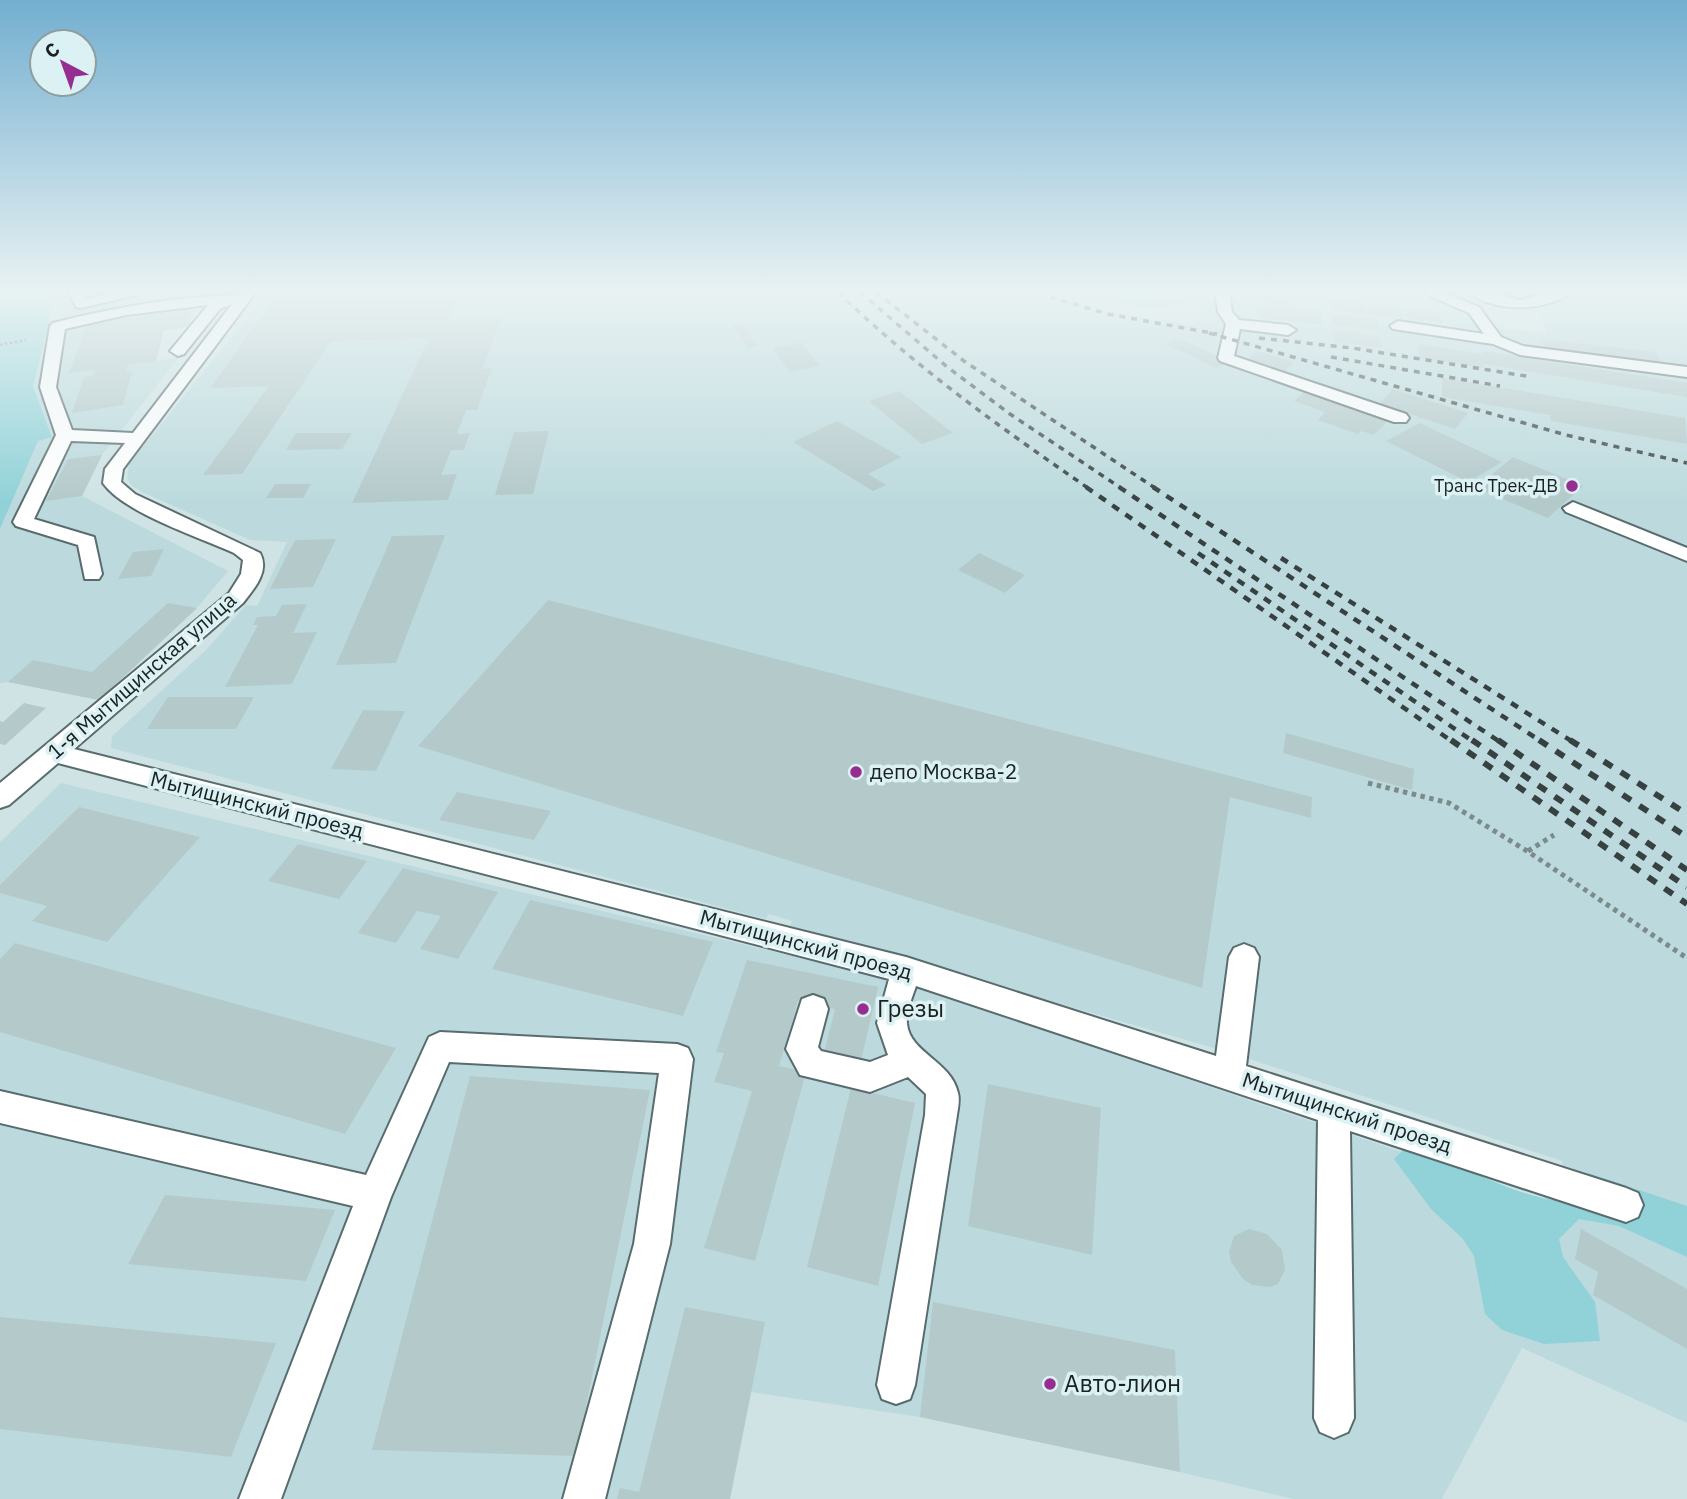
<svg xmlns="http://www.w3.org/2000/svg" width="1687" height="1499" font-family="'IBM Plex Sans',sans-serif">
<rect width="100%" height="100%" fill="#cfe3e5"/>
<g fill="#bcdadd">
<polygon points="49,292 238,292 200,295 189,327 164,330 156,361 179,357 102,455 82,496 228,571 197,608 99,700 8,682 0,683 0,529 38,441 52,436 33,386 49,323"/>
<polygon points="268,292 1048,292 1100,310 1194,325 1206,298 1242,302 1241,292 1360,292 1446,302 1476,326 1547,333 1539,310 1475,304 1446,292 1687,292 1687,1423 1522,1348 1442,1499 1293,1499 1180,1472 920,1417 751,1392 730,1499 0,1499 0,842 61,783 898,981 1570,1209 1562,1161 1231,1053 790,926 792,921 769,914 766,919 111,748 112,736 205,651 246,605 257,606 287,542 250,540 142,492 132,486 127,478 129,464"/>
</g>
<g fill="#90d2d8">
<polygon points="0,292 49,292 49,323 33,386 52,437 38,441 0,529"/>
<path d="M1083,292h32l61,7 7,4c-31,10 -71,1 -100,-11z"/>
<path d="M1403,1150c12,3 26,4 37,9 42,16 95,46 140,42l8,-28 99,33v51l-68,-31 -40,-7 -20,20 4,18 32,45 5,39 -56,3 -42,-14 -17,-16 -11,-58 -11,-17 -32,-30 -37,-50z"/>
</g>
<g fill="#b4c9ca">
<polygon points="279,292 460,292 447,320 501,319 482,369 492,368 477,410 466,410 457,434 470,433 464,450 451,450 441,475 457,474 448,500 352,503 429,338 331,341 242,474 203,475 269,386 210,388"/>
<polygon points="1256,292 1288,296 1288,305 1256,302"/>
<polygon points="1490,292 1539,292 1539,293 1511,302"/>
<polygon points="1331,300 1363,304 1365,314 1332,310"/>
<polygon points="1258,305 1321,312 1322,325 1258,318"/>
<polygon points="1368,305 1401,309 1403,318 1369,314"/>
<polygon points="193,309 189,327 164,330 156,361 128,365 126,372 132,371 123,405 72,413 84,377 92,376 95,370 69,373 88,323"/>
<polygon points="1406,309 1439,313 1442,323 1408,319"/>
<polygon points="1332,314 1377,319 1379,330 1333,325"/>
<polygon points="742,323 758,346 748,348 732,325"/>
<polygon points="1333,330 1379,336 1382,347 1334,342"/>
<polygon points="1179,338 1230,362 1216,368 1166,344"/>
<polygon points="1542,339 1656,352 1663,363 1546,350"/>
<polygon points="801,343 820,366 790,372 772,348"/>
<polygon points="1419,344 1482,354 1482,351 1687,383 1687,397 1483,364 1484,368 1419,358"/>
<polygon points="1257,351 1294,362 1283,374 1245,362"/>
<polygon points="1442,378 1685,418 1687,444 1551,421 1550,415 1442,397"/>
<polygon points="1393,389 1468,413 1455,429 1379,404"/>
<polygon points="899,391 953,433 922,444 869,401"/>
<polygon points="1304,392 1388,420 1374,435 1361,431 1358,434 1318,420 1325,412 1294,401"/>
<polygon points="837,421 901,457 868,474 886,485 873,491 793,442"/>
<polygon points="1420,423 1502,462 1468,482 1386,441"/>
<polygon points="549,431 533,494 495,495 514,432"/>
<polygon points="296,433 352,433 342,449 286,450"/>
<polygon points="102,455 82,496 46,501 68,459"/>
<polygon points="1513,457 1583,486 1548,518 1476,488"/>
<polygon points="275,484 311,484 303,498 266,498"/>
<polygon points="445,535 396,663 336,665 392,536"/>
<polygon points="336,539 313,587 270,589 295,540"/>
<polygon points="164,549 151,576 118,579 133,552"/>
<polygon points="979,553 1025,575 1005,593 958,570"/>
<polygon points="548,600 1312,797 1311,818 1230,797 1202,988 418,746"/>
<polygon points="168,603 197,608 99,700 8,682 33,660 92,672"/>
<polygon points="307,604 293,633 317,632 292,684 225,687 258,625 253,625 257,617 276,616 282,605"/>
<polygon points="168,697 254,697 236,729 147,729"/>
<polygon points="24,703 46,708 5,745 0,744 0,721 3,722"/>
<polygon points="363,710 405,711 376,771 331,769"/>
<polygon points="1286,733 1414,769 1412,790 1283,753"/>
<polygon points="457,792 551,811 534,840 439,820"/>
<polygon points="79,807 200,837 107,942 32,921 47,906 0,893 0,885"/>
<polygon points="298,844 367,861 339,899 268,881"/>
<polygon points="403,868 498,892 458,959 420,949 441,916 417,911 396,943 358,933"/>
<polygon points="530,900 713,942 683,1016 492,969"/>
<polygon points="15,943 396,1048 345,1134 0,1032 0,959"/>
<polygon points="747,960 878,987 861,1061 824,1053 835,1009 798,1001 779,1066 806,1072 755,1261 704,1248 752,1091 714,1082 724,1053 716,1052"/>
<polygon points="470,1076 650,1090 576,1456 372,1450"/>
<polygon points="988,1084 1101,1108 1092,1255 968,1226"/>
<polygon points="851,1088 915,1103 878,1286 807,1267"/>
<polygon points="165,1195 335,1210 306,1281 128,1264"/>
<polygon points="1249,1229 1267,1234 1282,1250 1285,1270 1278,1284 1270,1287 1252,1285 1243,1279 1231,1262 1229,1252 1234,1236"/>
<polygon points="1581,1229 1687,1289 1687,1349 1593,1295 1598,1272 1575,1259"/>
<polygon points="933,1302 1175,1350 1180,1472 920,1417"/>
<polygon points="685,1307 765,1322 730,1499 617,1499 620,1488 639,1492"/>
<polygon points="0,1317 276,1343 231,1457 0,1429"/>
</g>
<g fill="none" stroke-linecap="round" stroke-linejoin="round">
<defs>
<g id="minor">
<polygon points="68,292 82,292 86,299 112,292 138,292 136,295 81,308 76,307"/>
<path d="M241,292h15l-133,177 -2,13 14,12 125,59c10,18 -6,36 -17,50l-169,146 832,208 310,99 13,-99 5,-9 10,-4 10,4 5,9 -13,109 380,122 12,5 5,12 -5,12 -12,5 -276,-91 4,287 -6,14 -14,6 -14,-6 -6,-14 4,-298 -402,-134c-4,12 -10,25 -9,38 3,29 44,37 51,69 2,7 0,15 -1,22l-42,270 -5,14 -14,5 -14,-5 -5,-14 48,-270 1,-21 -18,-17 -38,15 -70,-17 -14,-26 16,-50 11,-4 11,4 4,10 -10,38 3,4 49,11 18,-7 -11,-32 12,-44 -831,-216 -49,42 -9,3v-25l229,-190 12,-19 2,-14 -9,-7c-35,-16 -110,-40 -131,-70l2,-14 20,-26 -54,-2 -37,78 60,18 8,37 -3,5h-14l-7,-34 -62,-19 -3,-4 43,-87 -16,-48 10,-61 3,-3c61,-16 123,-26 186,-28zM232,304l-99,129 -61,-3 -16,-43 9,-58 61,-14 82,-10 -38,46 8,5 6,-2 36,-45z"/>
<polygon points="1215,292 1229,292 1232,312 1239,320 1288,325 1296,330 1288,335 1240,329 1234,356 1406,414 1409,418 1406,422 1394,422 1220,361 1218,358 1226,324 1218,312"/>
<polygon points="1421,292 1442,292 1479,307 1501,337 1523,346 1687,367 1687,377 1520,355 1493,344 1393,329 1390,326 1398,321 1484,334 1469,313"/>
<path d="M1469,292h20l31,8 29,-8h22c-23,20 -79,21 -102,0z"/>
<polygon points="1573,502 1687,548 1687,561 1566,512 1563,508"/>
<polygon points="440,1032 677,1044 688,1048 693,1059 670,1244 605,1499 563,1499 634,1244 659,1073 449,1062 391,1197 281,1499 239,1499 353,1206 0,1123 0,1091 366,1175 429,1037"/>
</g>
</defs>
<use href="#minor" stroke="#596c6d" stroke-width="4"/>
<polyline stroke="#7c8a8b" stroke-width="2.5" stroke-dasharray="2.5 2.5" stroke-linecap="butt" points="0,345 26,340"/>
<g stroke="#7c8a8b" stroke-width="5" stroke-dasharray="4.5 4.5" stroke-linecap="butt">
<polyline points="1368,783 1449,803 1527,851 1687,958"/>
<polyline points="1528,851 1554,835"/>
</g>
<use href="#minor" fill="#fff" fill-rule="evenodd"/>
<g stroke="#374141" stroke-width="3.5" stroke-dasharray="6 6" stroke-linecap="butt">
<path d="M838,292c76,74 163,136 250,196"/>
<polyline points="860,292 946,366 1010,414 1121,488"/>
<polyline points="876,292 964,361 1155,488"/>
<polyline points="1050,297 1108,314 1217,334"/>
<polyline points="1209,333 1566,435 1687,463"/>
<polyline points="1259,338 1352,348 1532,377"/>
<polyline points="1331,357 1500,386"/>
</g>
<g stroke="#374141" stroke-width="4.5" stroke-dasharray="8 8" stroke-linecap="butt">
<polyline points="1086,487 1453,742"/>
<polyline points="1119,487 1500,742"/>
<polyline points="1153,487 1542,742"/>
<polyline points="1198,553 1474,742"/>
<polyline points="1281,558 1573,742"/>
</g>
<g stroke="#374141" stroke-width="6" stroke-dasharray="10 10" stroke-linecap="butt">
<polyline points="1451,740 1687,904"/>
<polyline points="1472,740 1687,887"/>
<polyline points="1498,740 1687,870"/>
<polyline points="1539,740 1687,837"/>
<polyline points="1570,740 1687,814"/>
</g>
</g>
<linearGradient id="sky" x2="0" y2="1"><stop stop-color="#73afd0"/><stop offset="0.58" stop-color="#e9f2f3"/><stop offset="1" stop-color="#e9f2f3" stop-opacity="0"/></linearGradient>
<rect width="1687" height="502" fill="url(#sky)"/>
<g fill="#962d90" stroke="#dcf1f3" stroke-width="2.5">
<circle cx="1572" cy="486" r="7"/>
<circle cx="856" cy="772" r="7"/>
<circle cx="863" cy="1009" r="7"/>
<circle cx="1050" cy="1384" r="7"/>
</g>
<g text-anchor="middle" stroke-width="7" stroke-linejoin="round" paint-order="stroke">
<g font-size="18" fill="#192121" stroke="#dcf1f3" text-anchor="end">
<text x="1558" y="492">Транс Трек-ДВ</text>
</g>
<g font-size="21" fill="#192121" stroke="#dcf1f3">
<text transform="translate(142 676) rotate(-41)" y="7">1-я Мытищинская улица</text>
<text transform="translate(257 805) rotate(14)" y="7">Мытищинский проезд</text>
<text transform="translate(806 945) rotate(15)" y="7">Мытищинский проезд</text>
<text transform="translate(1347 1113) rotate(18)" y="7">Мытищинский проезд</text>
</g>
<g font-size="21" fill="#192121" stroke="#dcf1f3" text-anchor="start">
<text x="870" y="779">депо Москва-2</text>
</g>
<g font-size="24" fill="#192121" stroke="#dcf1f3" text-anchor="start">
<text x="877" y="1017">Грезы</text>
<text x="1064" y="1392">Авто-лион</text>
</g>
</g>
<g transform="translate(63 63) rotate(319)"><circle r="33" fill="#dcf1f3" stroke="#8e9e9f" stroke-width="2"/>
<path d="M0-5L12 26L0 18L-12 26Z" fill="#962d90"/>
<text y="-10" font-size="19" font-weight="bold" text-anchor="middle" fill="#192121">С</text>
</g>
</svg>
